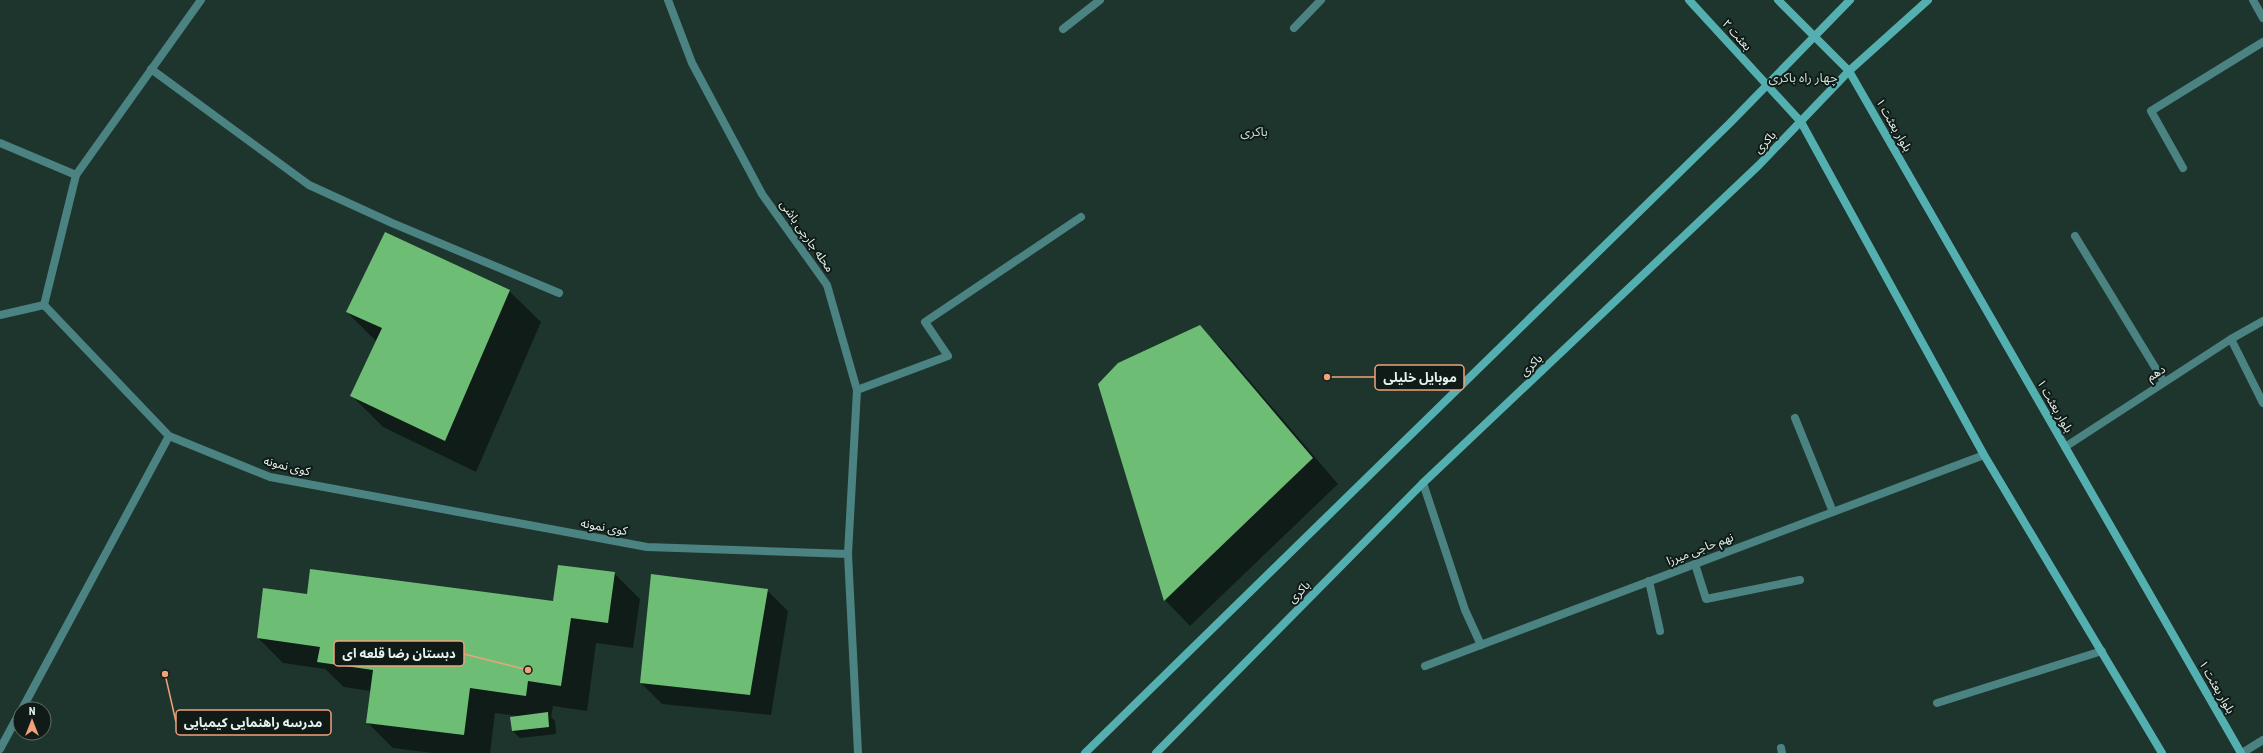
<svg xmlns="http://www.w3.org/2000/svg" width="2263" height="753" font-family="'Roboto Condensed','Noto Sans Arabic',sans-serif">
<rect width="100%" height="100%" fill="#1e352d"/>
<g fill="#0007">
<polygon points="509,291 541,322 476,472 383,427 352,396 376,341 347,312"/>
<polygon points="1199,326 1225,352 1338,484 1190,626 1165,600 1099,385"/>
<polygon points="614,573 640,599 633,648 596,643 587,711 553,706 551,717 555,721 556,734 520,738 513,731 518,716 495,713 490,753 433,753 393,748 367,722 371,691 344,687 325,669 283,663 258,638 308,595 554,602"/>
<polygon points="767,590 788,611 771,715 662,704 641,683"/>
</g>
<g fill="#6ebd75">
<polygon points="385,232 510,290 445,441 350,396 382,328 346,312"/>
<polygon points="1200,325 1313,458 1164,601 1098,384 1118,363"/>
<polygon points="558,565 615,572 608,623 571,618 561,686 528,681 526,696 470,688 464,735 366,723 373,670 317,662 320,647 257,638 263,588 307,594 310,569 553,601"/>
<polygon points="651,574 768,589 750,695 640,683"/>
<polygon points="548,712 549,727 512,731 510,717"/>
</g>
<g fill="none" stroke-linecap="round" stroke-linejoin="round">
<g stroke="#4b8282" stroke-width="8">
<polyline points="201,0 76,175 44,305 169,436 270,477 647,547 848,554"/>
<polyline points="668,0 692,63 762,194 827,285 857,390 848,554 858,753"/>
<polyline points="2253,0 2263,18"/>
<polyline points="1294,28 1321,0"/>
<polyline points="1063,29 1100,0"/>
<polyline points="151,69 309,185 392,223 559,293"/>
<polyline points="0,143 76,175"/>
<polyline points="2183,168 2151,111 2263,42"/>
<polyline points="2075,236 2164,382"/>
<polyline points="0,315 44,305"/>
<polyline points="2231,339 2263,403"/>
<polyline points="857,390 948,356 925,322 1081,217"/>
<polyline points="1795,418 1833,512"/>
<polyline points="2065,447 2231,339 2263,321"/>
<polyline points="1423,483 1465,610 1481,645"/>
<polyline points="1695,564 1706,599 1800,580"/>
<polyline points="1649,581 1660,631"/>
<polyline points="1425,666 1984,455"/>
<polyline points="1937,703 2102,651"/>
<polyline points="22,709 169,436"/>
<polyline points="1781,748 1782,753"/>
<polyline points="0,749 20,712"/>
<polyline points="2242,753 2263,740"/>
</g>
<g stroke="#54b0b0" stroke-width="8">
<polyline points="1689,0 1801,122 1984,455 2162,753"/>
<polyline points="1778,0 1849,71 2241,753"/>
<polyline points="1085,753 1730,123 1850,0"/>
<polyline points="1156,753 1423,483 1759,165 1849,71 1928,0"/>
</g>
</g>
<g text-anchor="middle" stroke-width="4" stroke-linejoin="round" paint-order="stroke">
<g font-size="12" fill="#e4f3ed" stroke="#101a17">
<text transform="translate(1737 35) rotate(48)" y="4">بعثت ۲</text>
<text transform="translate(1894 125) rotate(60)" y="4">بلوار بعثت ۱</text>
<text transform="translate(1765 142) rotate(-46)" y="4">باکری</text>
<text transform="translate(807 236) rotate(55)" y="4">محله جارچی باشی</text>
<text transform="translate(1531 365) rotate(-43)" y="4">باکری</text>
<text transform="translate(2156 373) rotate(-33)" y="4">دهم</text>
<text transform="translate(2055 406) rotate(60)" y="4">بلوار بعثت ۱</text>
<text transform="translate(287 466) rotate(14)" y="4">کوی نمونه</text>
<text transform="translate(604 527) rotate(10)" y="4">کوی نمونه</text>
<text transform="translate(1700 549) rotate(-21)" y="4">نهم حاجی میرزا</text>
<text transform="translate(1299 592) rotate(-45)" y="4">باکری</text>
<text transform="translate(2217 687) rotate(60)" y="4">بلوار بعثت ۱</text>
</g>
<g font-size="13" fill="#c3dfd4" stroke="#101a17">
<text x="1803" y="82">چهار راه باکری</text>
<text x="1254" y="136">باکری</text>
</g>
</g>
<path fill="none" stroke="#f0a27a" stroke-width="1.5" d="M1327 377L1375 377M528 670L464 654M165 674L176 722"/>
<g fill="#f0a27a" stroke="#101a17" stroke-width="1.5">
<circle cx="1327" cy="377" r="4"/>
<circle cx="528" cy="670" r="4"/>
<circle cx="165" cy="674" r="4"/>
</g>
<g fill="#101a17" stroke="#f0a27a" stroke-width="1.5">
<rect x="1375" y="365" width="89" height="25" rx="4"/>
<rect x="334" y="641" width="130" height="25" rx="4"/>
<rect x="176" y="710" width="155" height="25" rx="4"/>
</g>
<g font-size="13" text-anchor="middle" font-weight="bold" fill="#e4f3ed">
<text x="1420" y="382">موبایل خلیلی</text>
<text x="399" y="658">دبستان رضا قلعه ای</text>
<text x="253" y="727">مدرسه راهنمایی کیمیایی</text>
</g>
<g transform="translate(32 721)"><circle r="19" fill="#101a17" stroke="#65716d"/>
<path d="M0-3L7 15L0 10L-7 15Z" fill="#f0a27a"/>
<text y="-6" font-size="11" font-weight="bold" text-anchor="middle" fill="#e4f3ed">N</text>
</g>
</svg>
